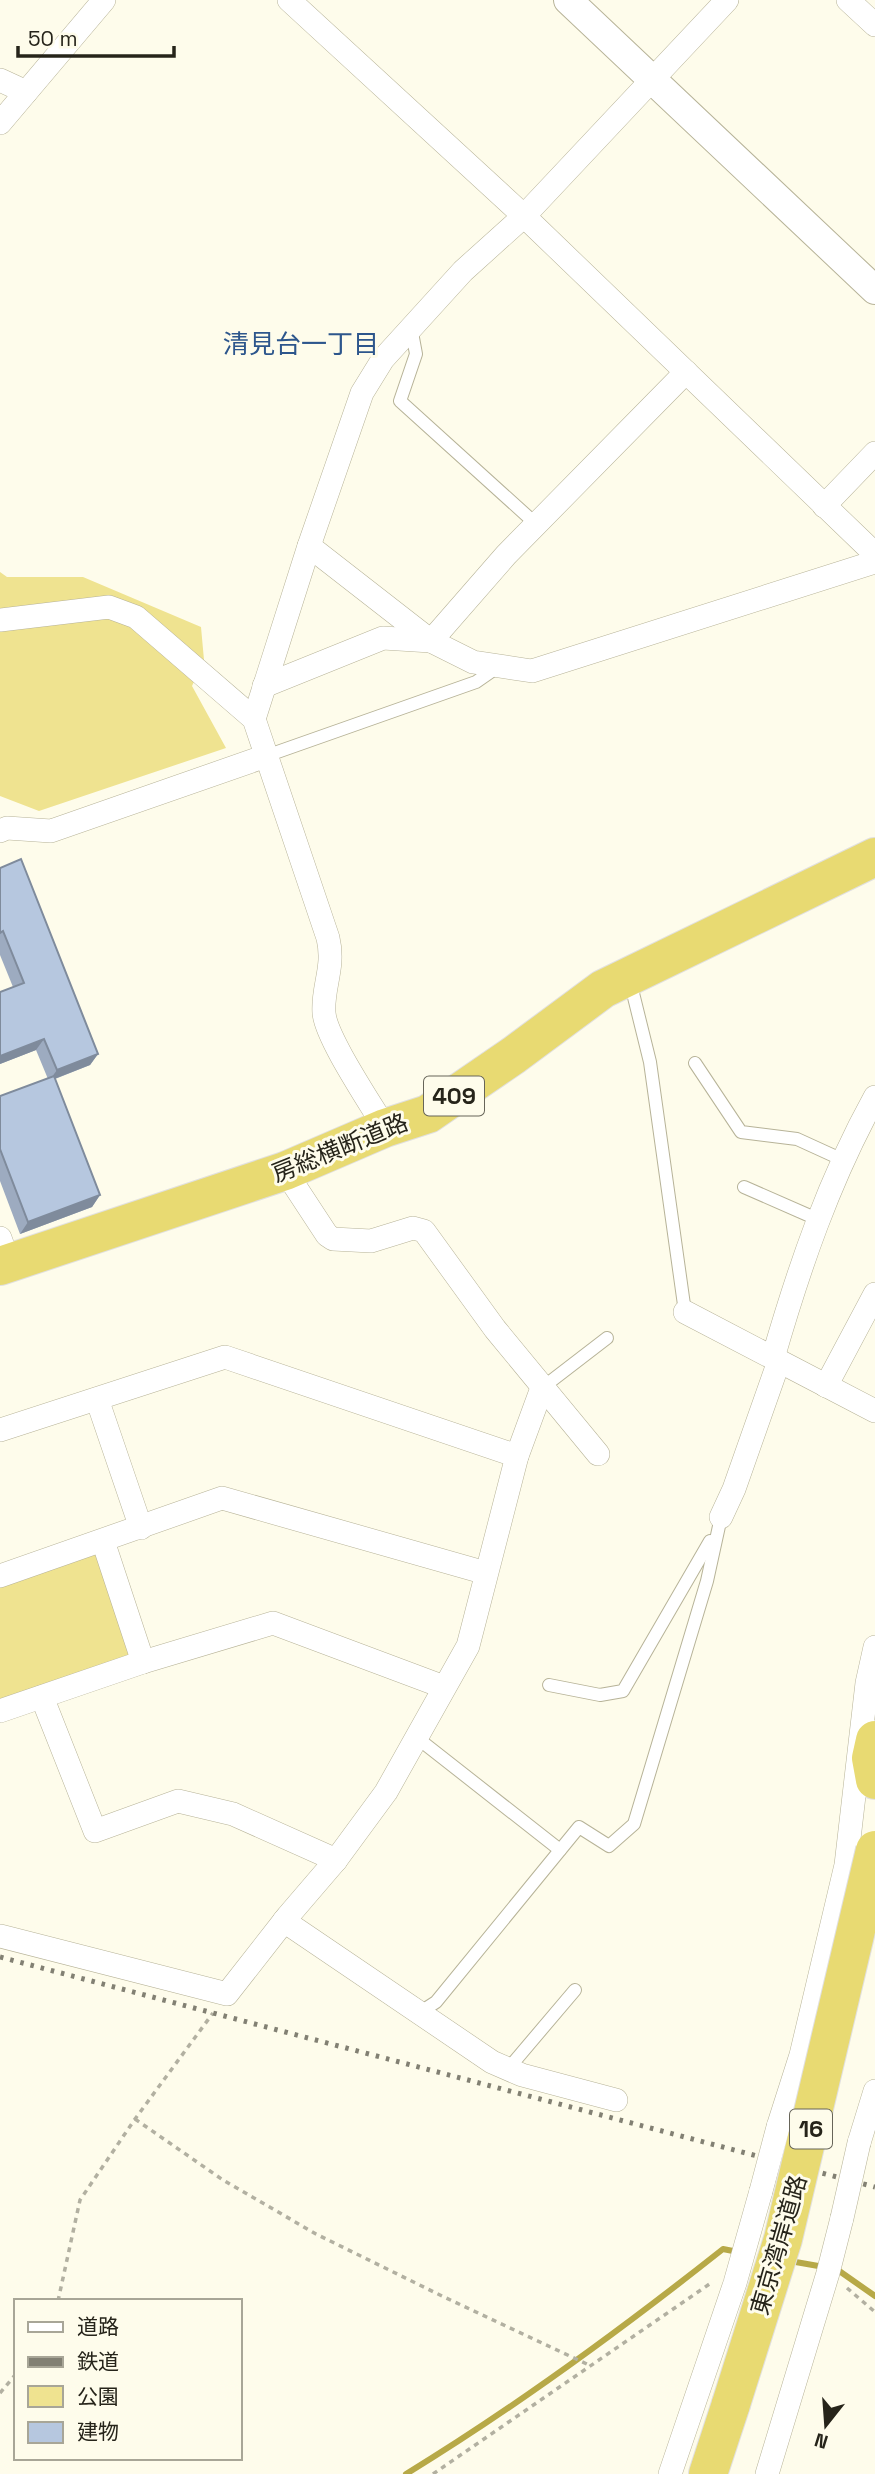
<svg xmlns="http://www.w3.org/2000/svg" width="875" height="2474" font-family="'Space Grotesk','Noto Sans JP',sans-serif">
<rect width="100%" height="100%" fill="#fefceb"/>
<g fill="#efe390">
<polygon points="0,572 7,577 83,577 201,627 204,660 192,686 226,748 39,811 0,796"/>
<polygon points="103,1541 143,1662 0,1710 0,1576"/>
</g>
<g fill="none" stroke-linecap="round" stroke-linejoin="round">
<g stroke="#b7a947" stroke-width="6">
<polyline points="790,2261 824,2267"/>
<polyline points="835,2268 875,2296"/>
<path d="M406,2474c110,-67 216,-145 317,-225l15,3"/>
</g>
<defs>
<g id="service">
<polyline points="411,327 416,354 400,401 536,524"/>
<polyline points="266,756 476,682 499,666"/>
<polyline points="630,981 650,1062 685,1312"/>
<polyline points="695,1063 741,1132 797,1139 843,1160"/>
<polyline points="744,1187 817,1219"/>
<polyline points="542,1388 607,1338"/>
<polyline points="549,1685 600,1695 623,1691 710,1541"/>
<polyline points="416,1737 560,1850"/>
<polyline points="419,2013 436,2002 579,1827 609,1846 634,1824 707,1581 721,1517"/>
<polyline points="508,2069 575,1990"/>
</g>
<g id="minor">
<polyline points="289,0 524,216 875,554"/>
<polyline points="848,0 875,25"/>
<polyline points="0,80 26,92"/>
<polyline points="0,123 104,0"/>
<polyline points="824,506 875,453"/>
<polyline points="309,546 431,641 473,662 532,671 875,562"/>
<path d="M0,620l109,-13 27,10 118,102 74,219c7,30 -6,49 -4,75 2,25 47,91 61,115"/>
<polyline points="264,686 383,638 431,641 506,555 686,372"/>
<polyline points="254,719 309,546 362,393 383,359 463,271 524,216 727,0"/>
<polyline points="0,831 7,828 51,831 266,756"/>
<polyline points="285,1171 327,1235 333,1239 371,1241 413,1228 424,1231 495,1329 598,1454"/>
<polyline points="0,1238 9,1263"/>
<polyline points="685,1312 875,1411"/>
<path d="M773,1358c26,-90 56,-178 102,-261"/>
<polyline points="826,1386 875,1294"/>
<polyline points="97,1399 141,1528"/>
<polyline points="0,1430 225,1357 517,1456"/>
<polyline points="721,1517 734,1489 779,1361"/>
<polyline points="103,1541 143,1662"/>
<polyline points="0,1576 222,1498 486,1573"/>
<polyline points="42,1697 95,1831 178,1801 233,1814 336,1860"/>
<polyline points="0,1711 143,1662 273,1623 444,1687"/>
<polyline points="284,1921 492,2062 522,2075 616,2100"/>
<polyline points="0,1936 227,1994 288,1916 336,1860 386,1792 468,1646 517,1456 542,1388"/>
<polyline points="778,2127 801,2055 846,1865 867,1683 875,1647"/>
<polyline points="859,2143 875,2091"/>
<polyline points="670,2474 735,2283 761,2191"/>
<polyline points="767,2474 828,2273 842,2218"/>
</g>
<polyline id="tertiary" points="568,0 875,290"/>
<g id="trunk">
<polyline points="0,1266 285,1171 385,1128 428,1114 514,1055 603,989 875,857"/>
<polyline points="875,1740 871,1758 875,1780"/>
<polyline points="708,2474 731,2404"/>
</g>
</defs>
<use href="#service" stroke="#b7b398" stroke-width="14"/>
<use href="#minor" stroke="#b7b398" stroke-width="24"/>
<use href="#tertiary" stroke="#b7b398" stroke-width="30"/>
<use href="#trunk" stroke="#e1e0df" stroke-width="40"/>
<g stroke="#b2b0a1" stroke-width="3.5" stroke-dasharray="5 5" stroke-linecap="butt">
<polyline points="135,2119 223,2180 316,2234 444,2297 591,2366"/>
<polyline points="847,2288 875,2312"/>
<polyline points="58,2301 80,2200 135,2119 213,2013"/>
<polyline points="0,2393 16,2374"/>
<polyline points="433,2474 711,2283"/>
</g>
<use href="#service" stroke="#fff" stroke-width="12"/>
<use href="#minor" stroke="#fff" stroke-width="23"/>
<use href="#tertiary" stroke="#fff" stroke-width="28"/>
<use href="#trunk" stroke="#e8da72" stroke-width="38"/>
<polyline stroke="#828073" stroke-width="5" stroke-dasharray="3.5 7" stroke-linecap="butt" points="0,1957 875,2187"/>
<defs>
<g id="minor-bridge">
<polyline points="761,2191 778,2127"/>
<polyline points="842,2218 859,2143"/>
</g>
<polyline id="trunk-bridge" points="731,2404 783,2239 875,1850"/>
</defs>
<use href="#minor-bridge" stroke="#b7b398" stroke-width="24" stroke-linecap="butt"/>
<use href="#trunk-bridge" stroke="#e1e0df" stroke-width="40" stroke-linecap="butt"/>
<use href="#minor-bridge" stroke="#fff" stroke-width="23"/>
<use href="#trunk-bridge" stroke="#e8da72" stroke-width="38"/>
</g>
<polygon fill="#9dabc0" points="0,868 98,1054 90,1065 55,1079 100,1195 92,1207 20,1234 0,1181 0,1096 48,1079 36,1050 0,1064 0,992 13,987 0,955"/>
<g fill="#7f8b9c">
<polygon points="44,1039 36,1050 0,1064 0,1056"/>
<polygon points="98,1054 90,1065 49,1081 57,1070"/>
<polygon points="100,1195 92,1207 20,1234 28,1222"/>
</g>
<g fill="#b6c7df" stroke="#7f8b9c" stroke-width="2">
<polygon points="21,859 98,1054 57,1070 44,1039 0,1056 0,992 24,983 3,931 0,933 0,868"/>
<polygon points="54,1076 100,1195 28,1222 0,1149 0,1096"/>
</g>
<g text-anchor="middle" stroke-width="6" stroke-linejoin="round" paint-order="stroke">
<g fill="#fefceb" stroke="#676559" stroke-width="2">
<rect x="424" y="1076.5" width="60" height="39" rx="5"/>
<rect x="790" y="2109.5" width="42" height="39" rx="5"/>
</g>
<g font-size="23" font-weight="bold" fill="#26241a">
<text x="454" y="1104">409</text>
<text x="811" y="2137">16</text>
</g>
<g font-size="24" fill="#26241a" stroke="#fefceb">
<text transform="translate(340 1148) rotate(-22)" y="8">房総横断道路</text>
<text transform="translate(779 2245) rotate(-74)" y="8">東京湾岸道路</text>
</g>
<g font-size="26" fill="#2d568c" stroke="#fefceb">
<text x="301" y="353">清見台一丁目</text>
</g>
</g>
<rect x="14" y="2299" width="228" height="161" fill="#fefceb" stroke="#a8a697" stroke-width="2"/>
<rect x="28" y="2322" width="35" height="10" fill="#ffffff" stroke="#a8a697" stroke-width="2"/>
<text x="77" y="2334" font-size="21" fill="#26241a">道路</text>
<rect x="28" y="2357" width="35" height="10" fill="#828073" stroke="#a8a697" stroke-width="2"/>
<text x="77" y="2369" font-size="21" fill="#26241a">鉄道</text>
<rect x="28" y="2386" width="35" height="21" fill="#efe390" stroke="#a8a697" stroke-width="2"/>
<text x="77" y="2404" font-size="21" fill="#26241a">公園</text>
<rect x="28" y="2422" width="35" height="21" fill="#b6c7df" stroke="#a8a697" stroke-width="2"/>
<text x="77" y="2439" font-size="21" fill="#26241a">建物</text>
<g transform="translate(826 2425) rotate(197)" stroke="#fefceb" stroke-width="5" paint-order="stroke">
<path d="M0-5L12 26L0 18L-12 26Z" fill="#26241a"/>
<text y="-10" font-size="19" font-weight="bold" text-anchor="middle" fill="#26241a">N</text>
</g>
<path d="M18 46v10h156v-10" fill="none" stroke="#26241a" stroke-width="3.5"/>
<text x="28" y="46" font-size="21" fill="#26241a" stroke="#fefceb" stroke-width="5" paint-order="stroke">50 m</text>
</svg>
